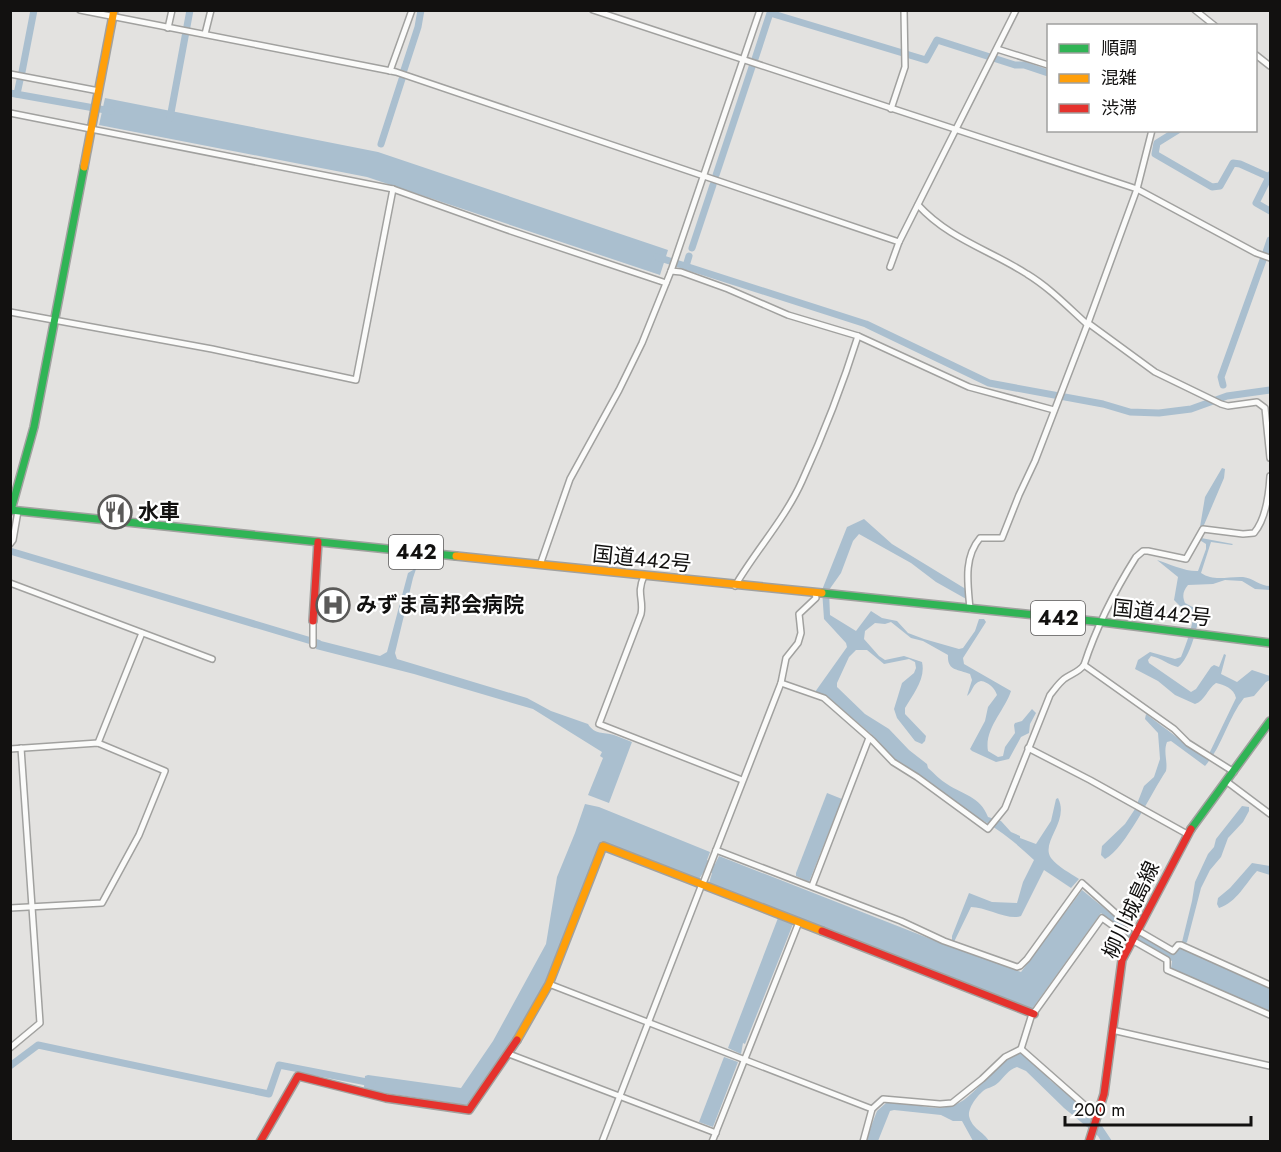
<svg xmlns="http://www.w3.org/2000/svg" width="1281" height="1152" font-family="Jost,'Noto Sans JP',sans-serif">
<rect width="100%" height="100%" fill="#e3e2e0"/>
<g fill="#aabfcf">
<polygon points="105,98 378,152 668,250 660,275 367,177 99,125"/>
<path d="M1222,468l3,1 -1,9 -23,54v6l32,6 -1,1 -21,-3 -10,31c13,9 28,3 42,4 10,1 17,9 27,9v4l-15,-1 -13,-8 -17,-1 -12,4 -25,1c-5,6 -6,11 -3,18l15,8c-2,14 -10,48 -22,56 -9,-2 -17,-9 -27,-11l-3,4 1,3 42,29 5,-3 15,-22 3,-2 5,2 5,-13 2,1 -5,19 16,8 15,-12 18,6v4l-4,2 -12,14 -10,2c-16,20 -22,49 -39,68l-34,-25 -4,1c-4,10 1,19 -1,29 -15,22 -40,77 -61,88l-4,-4 1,-9 23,-22 10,-15 9,-23 10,-9 6,-18 -2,-26 -13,-14 1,-5c21,15 39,31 61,44l29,-60c-2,-10 -12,-13 -20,-15 -9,6 -11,18 -21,21l-20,-9 -17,-14 -23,-12 3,-9 12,-8 25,7 6,-2c6,-15 11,-29 13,-44l-14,-7 -6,-6 4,-23 -21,-17c12,4 30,12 41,11l8,-22v-5l-8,-5 7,-42z"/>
<path d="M864,519l28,25 77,47 -1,9 -32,-18 -25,-19 -52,-29 -6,7 -12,32 -12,17 1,25 26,16 15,-20 11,7 15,3 11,12 16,6 35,10 4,-1 12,-17 4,-12h5l2,3 -23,36 1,6 47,27c-6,19 -27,38 -23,60l10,6 5,-1 2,-9 10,-14 -1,-8 1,-2 7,-2 10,-12 4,4 -6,11 -1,9 -8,4 -12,22 -13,3 -24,-11 -2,-2 15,-28 3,-14 9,-12c-2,-7 -9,-13 -16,-14 -9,2 -8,11 -14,15l5,-16 -2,-6c-12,-5 -23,-3 -22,-19l-25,-14 -12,-3 -20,-16 -6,2 -10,-1 -10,8 -1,8 15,17 6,4 19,-4 18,6c4,17 -9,32 -17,46v6l21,22 -1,5 -3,3 -7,-3 -18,-23 -3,-9 8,-26 12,-10 2,-5 -1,-6 -6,-3 -25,5 -17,-14h-11l-7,7 -12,26v4l28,27 24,15 20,21 18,14 1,4c6,5 12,12 19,16 16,11 33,12 41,33l13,4 10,11 9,4v2l16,6 15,-23 5,-22 2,-1c12,23 -18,44 -7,60 7,9 19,15 28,21l-8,9 -27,-18 -23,46c-12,5 -35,-9 -50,-9l-17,35 -2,-2v-4l17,-43 23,9 25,1 6,-21 11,-22c-17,-16 -36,-32 -56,-42l-83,-59 -24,-25 -43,-37 -13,-5 32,-45 -1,-4 -22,-24 -2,-29 25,-63z"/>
<path d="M418,557h2l-7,21 -18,75 2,6 130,39 24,13 37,13c7,11 15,8 26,11 6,2 12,5 18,7l-23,61 -21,-8 15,-37 -3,-2 2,-4 -69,-43 -119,-35 -98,-25 1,-9 63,16 7,-4 21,-79 5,-3z"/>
<polygon points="827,793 842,799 809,882 796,876 796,873"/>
<polygon points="585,804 599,807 710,852 707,860 715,864 719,856 951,947 1021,972 1082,890 1131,930 1173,954 1180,948 1270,989 1270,1012 1171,969 1172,961 1126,934 1101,913 1032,1009 709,883 712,873 705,870 699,879 601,841 545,982 506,1050 470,1104 466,1105 366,1090 364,1087 365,1076 368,1075 461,1088 493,1041 546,944 557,877 575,833"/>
<polygon points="1242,806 1249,807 1249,811 1243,822 1228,838 1221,857 1210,870 1201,888 1187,942 1185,944 1182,942 1192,901 1195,882 1208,854 1214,847 1216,839"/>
<path d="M1252,863l18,3v9l-13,-4c-12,13 -20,31 -38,37l-2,-4 1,-6 12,-10z"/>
<polygon points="778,918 793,924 745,1044 743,1043 741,1054 728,1048"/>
<path d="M1021,1053l12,8 17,19 42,35 -1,2 11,9 10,15h-11l-3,-5 -34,-28 -38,-37 -9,-4c-9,3 -12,9 -18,15 -4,4 -8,5 -13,7 -7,4 -18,18 -17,27 3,13 15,16 20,25h-16l-11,-20h-9l-12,-6 -47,-5 -4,1 -12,30 -13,1 12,-31 9,-8c21,-3 44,9 65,3 25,-6 42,-45 70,-53z"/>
<polygon points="724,1057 738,1062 713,1127 699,1122"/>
</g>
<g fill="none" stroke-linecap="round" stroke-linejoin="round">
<g stroke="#aabfcf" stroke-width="7">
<polyline points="755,59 770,13 926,60 937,40 1015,65 1024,65 1048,73"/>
<polyline points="404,70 418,27 421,10"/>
<polyline points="22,72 34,10"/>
<polyline points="10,93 111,111"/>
<polyline points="17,94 20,80"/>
<polyline points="170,118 190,10"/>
<polyline points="1178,130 1157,143 1155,154 1212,187 1220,186 1233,163 1240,164 1269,177"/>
<polyline points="381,144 402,79"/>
<polyline points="716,175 752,67"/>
<polyline points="1270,175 1256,203 1270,211"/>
<polyline points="692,248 713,185"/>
<polyline points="1266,252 1270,240"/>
<polyline points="657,257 866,324 989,383 1103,404 1130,412 1159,413 1191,409 1227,396 1270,390"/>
<polyline points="686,266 689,256"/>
<polyline points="1223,385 1221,377 1263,260"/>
<polyline points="10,551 318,643"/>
<polyline points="10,1066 38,1045 269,1094 279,1065 372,1083"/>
</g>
<defs>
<g id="street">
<polyline points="80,10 396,72 899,242"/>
<polyline points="593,10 1137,189 1256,253 1270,258"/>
<polyline points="1195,10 1215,26"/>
<polyline points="168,28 172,10"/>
<polyline points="205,34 211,10"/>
<polyline points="997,49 1048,65"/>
<polyline points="1256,55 1270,66"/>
<polyline points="390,71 412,10"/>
<polyline points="10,74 99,91"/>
<polyline points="891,109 905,67 904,10"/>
<polyline points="10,113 393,189 505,229 666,283"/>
<path d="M918,205c31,34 72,45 109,69 23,14 41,33 61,51"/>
<polyline points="890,267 899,242 1016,10"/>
<polyline points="671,271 681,272 728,289 788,315 858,336 969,387 1054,410"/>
<polyline points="10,312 212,349 356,380 393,189"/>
<polyline points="1088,323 1155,372 1221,404 1228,406 1257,402 1265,408 1270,458"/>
<polyline points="10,544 13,540 18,511"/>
<polyline points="540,565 570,479 619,390 642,343 671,271 760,10"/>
<path d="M644,576c-8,18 0,23 -3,38l-42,110 143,56"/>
<polyline points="10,583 212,659"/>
<path d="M735,586c21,-36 50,-67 67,-105 22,-48 40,-94 56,-145"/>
<path d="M970,609c-2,-24 -7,-51 10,-71h22l17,-43 16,-34 53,-138 49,-134 15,-59"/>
<polyline points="313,645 313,621"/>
<polyline points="1084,665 1174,729 1188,743 1234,772"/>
<path d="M781,683l43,15 49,43 20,21 24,15 71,52 17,-21 45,-113c5,-6 8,-11 14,-16 7,-5 15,-7 20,-14 13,-40 30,-73 52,-108l7,-6h5l38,8 17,-30 40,5 11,-1c12,-14 15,-39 16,-57"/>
<polyline points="98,743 142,633"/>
<polyline points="1028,748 1090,780 1187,834"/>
<polyline points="10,749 98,743 165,771 139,835 102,903 10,908"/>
<polyline points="1226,781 1270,814"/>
<polyline points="716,850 901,921 944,941 1017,967 1020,966 1027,959 1082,883 1130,926 1173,951 1178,945 1181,945 1270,985"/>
<polyline points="704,881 781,683 786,658 798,643 801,633 799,614 816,598 815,593"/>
<polyline points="812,886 869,738"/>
<polyline points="1132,940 1167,960 1167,970 1270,1015"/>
<polyline points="549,984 872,1109"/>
<polyline points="1112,1030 1270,1066"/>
<polyline points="10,1048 40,1023 21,748"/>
<polyline points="1021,1049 1031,1017 1102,918 1116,928 1130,943"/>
<polyline points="509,1054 716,1133"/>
<polyline points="602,1142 702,884"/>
<polyline points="712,1142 799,922"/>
<polyline points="863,1142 872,1109 883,1099 940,1104 952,1103 982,1079 1005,1057 1021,1049 1097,1116"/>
</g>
<g id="fast">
<polyline points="10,510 456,556"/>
<polyline points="11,510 34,427 84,167"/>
<polyline points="822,593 1102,622 1270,643"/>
<polyline points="1191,829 1270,721"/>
</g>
<g id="slow">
<polyline points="84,167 114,10"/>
<polyline points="456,556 822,593"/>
<polyline points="517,1040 549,984 603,846 822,931"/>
</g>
<g id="jam">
<polyline points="313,621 318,542"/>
<polyline points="822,931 1034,1014"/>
<polyline points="260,1142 298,1076 386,1098 469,1110 517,1040"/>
<polyline points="1089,1142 1104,1094 1122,960 1191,829"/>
</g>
</defs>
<use href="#street" stroke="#a1a19f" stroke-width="8"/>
<use href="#fast" stroke="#a1a19f" stroke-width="10"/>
<use href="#slow" stroke="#a1a19f" stroke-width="10"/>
<use href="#jam" stroke="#a1a19f" stroke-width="10"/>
<use href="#street" stroke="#fbfbfa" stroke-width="5"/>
<use href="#fast" stroke="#30b455" stroke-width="7"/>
<use href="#slow" stroke="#ff9f0a" stroke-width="7"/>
<use href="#jam" stroke="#e5322d" stroke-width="7"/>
</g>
<defs>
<symbol id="restaurant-ring" viewBox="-11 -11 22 22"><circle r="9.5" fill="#fff" stroke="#5b5a59" stroke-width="1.5"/><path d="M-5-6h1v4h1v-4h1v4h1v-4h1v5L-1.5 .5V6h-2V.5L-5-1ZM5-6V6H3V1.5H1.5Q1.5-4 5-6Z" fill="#5b5a59"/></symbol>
<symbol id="hospital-ring" viewBox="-11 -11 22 22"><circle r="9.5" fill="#fff" stroke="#5b5a59" stroke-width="1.5"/><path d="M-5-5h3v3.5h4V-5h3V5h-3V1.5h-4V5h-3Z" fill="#5b5a59"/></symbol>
</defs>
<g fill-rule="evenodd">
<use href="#restaurant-ring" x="96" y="493" width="38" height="38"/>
<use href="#hospital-ring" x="314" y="586" width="38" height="38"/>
</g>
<g text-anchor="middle" stroke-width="4.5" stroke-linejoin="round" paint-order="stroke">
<g fill="#fff" stroke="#595858" stroke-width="1.5">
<rect x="389" y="535" width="54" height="34" rx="4.5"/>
<rect x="1031" y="601" width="54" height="34" rx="4.5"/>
</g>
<g font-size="20" font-weight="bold" fill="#121110">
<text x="416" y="559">442</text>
<text x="1058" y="625">442</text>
</g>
<g font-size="21" font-weight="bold" fill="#121110" stroke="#fff" text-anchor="start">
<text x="138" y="519">水車</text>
<text x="356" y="612">みずま高邦会病院</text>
</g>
<g font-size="21" fill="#121110" stroke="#fff">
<text transform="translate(642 559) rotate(6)" y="7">国道442号</text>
<text transform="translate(1162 613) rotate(6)" y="7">国道442号</text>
<text transform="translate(1131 910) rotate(-65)" y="7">柳川城島線</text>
</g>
</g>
<rect width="1281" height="1152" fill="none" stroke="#121110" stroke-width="24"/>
<rect x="1047" y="24" width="210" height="108" fill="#ffffff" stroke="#a0a09f" stroke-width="1.5"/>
<rect x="1059" y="44" width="30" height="9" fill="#30b455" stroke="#a0a09f" stroke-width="1.5"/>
<text x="1101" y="54" font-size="18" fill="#121110">順調</text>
<rect x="1059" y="74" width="30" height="9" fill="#ff9f0a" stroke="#a0a09f" stroke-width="1.5"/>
<text x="1101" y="84" font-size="18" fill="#121110">混雑</text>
<rect x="1059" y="104" width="30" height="9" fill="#e5322d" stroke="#a0a09f" stroke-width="1.5"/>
<text x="1101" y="114" font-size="18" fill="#121110">渋滞</text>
<path d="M1065 1116v9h186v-9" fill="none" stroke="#121110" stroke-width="3"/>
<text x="1074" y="1116" font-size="18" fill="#121110" stroke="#ffffff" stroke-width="4.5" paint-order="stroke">200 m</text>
</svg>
